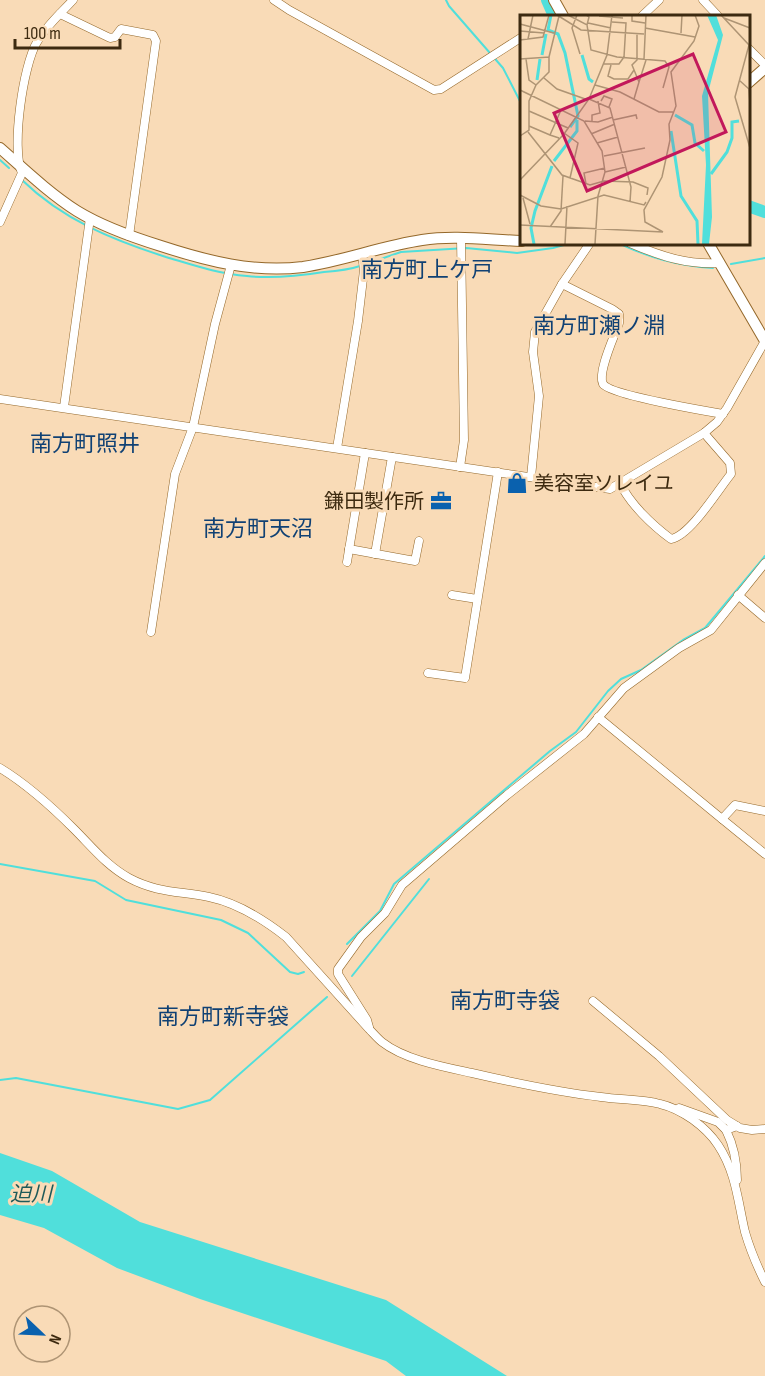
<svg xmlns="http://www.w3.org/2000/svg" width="765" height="1376" font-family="'Sofia Sans Condensed','Noto Sans JP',sans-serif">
<rect width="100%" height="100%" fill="#f9dbb7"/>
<polygon fill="#50dfdb" points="0,1153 52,1171 140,1222 386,1300 507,1376 406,1376 386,1361 200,1299 117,1268 44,1228 0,1215"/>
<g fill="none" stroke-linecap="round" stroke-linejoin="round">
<g stroke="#50dfdb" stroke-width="2">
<polyline points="446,0 449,6 503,68 522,105"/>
<polyline points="0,160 9,168"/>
<path d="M22,180c41,40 91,60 144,77 27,8 53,17 81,19 26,3 52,0 77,-4 13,-1 24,-2 36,-6"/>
<path d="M618,243c33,15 59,23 95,25"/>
<polyline points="366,264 401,252 466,248 517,253 553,248 571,243"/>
<polyline points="731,264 765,258"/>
<polyline points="0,864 95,881 126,900 221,920 248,933 290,972 298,974 304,972"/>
<polyline points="347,944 380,911 394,884 550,751 576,732 608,691 621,679 641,670 683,640 705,628 765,556"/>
<polyline points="352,976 429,879"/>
<polyline points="0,1080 16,1078 178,1109 210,1100 327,997"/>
</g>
<g stroke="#50dfdb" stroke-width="12">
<polyline points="547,0 554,16"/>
<polyline points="748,206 765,212"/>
</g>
<defs>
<g id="street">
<polyline points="274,0 289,10 434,90 441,89 522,37"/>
<polyline points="703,0 718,16"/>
<polyline points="60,14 110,38 115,37 121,29 153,35 156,41 129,236"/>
<polyline points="642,16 659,0"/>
<polyline points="748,48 765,65"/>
<path d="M0,222l22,-49c-11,-24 1,-108 15,-131 9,-16 24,-29 36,-42"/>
<path d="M630,243c30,13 57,22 90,20"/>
<path d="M562,284l50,25 7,5v9c-4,12 -22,49 -16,61 7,11 103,27 120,30"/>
<polyline points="0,399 610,489 704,433 717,422 727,408 765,341"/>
<polyline points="64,407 90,218"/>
<polyline points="337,448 358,321 364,270 362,254"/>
<polyline points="460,467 464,440 461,238"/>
<polyline points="531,477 539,396 533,352 535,332 562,284 590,243"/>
<path d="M620,483c10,21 32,42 51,56 19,-3 47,-49 60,-65l-1,-11 -26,-30"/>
<polyline points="349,549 415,561 419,541"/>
<polyline points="375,554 392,457"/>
<polyline points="347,562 365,453"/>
<polyline points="452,595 477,599"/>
<polyline points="738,595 765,618"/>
<polyline points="151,632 175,474 193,427 215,324 231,265"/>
<polyline points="428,673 465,678 498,472"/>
<polyline points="598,717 722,819 735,805 765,811"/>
<path d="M0,768c28,17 51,38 74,61 18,18 33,37 55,49 28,15 51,13 80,19 29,6 54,22 77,40l83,92c4,4 8,9 13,13 23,18 62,25 90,31 43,10 86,19 129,24 20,3 41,2 59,7 22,5 46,23 58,41 18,27 20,57 27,87 5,17 12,34 20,50"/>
<polyline points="722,819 765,854"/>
<polyline points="593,1001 659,1056 727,1120 740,1128 752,1130 765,1129"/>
<polyline points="369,1027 367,1020 338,974 338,969 361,937 385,913 402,885 507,795 584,734 624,688 679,648 711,630 765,563"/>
<polyline points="679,1108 718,1122 726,1130 737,1126"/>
<path d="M726,1130c8,16 11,32 11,50"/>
</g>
<g id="secondary">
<polyline points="554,0 563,16"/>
<polyline points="748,83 765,68"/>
<path d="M0,148c25,22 49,45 77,63 26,16 55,26 84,35 46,15 92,27 142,21 40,-6 79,-21 119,-27 33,-5 67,0 100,1"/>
<polyline points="708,243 765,341"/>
</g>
</defs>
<use href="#street" stroke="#94682a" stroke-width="9"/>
<use href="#secondary" stroke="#94682a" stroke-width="12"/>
<use href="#street" stroke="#fff" stroke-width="8"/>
<use href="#secondary" stroke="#fff" stroke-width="10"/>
</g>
<defs>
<symbol id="shop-bare" viewBox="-9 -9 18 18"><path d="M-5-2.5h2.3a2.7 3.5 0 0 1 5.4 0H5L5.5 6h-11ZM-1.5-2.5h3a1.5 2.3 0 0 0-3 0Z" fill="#0a61ae" stroke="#f9dbb7" stroke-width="2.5" paint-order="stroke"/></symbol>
<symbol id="office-bare" viewBox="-9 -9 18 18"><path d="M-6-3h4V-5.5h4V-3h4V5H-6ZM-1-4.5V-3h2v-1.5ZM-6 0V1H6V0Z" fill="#0a61ae" stroke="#f9dbb7" stroke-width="2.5" paint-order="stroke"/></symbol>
</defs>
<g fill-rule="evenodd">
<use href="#shop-bare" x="502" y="468" width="30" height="30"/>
<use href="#office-bare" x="426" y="486" width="30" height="30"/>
</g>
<g text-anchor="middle" stroke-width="6" stroke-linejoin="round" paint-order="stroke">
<g font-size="20" fill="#3d2a10" stroke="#f9dbb7" text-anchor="start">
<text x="534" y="490">美容室ソレイユ</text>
<text x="424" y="508" text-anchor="end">鎌田製作所</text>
</g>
<g font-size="21" font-style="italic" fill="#1f5a59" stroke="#f9dbb7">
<text x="31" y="1201">迫川</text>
</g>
<g font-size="22" fill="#104174" stroke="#f9dbb7">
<text x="427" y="277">南方町上ケ戸</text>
<text x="599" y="333">南方町瀬ノ淵</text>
<text x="85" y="451">南方町照井</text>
<text x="258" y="536">南方町天沼</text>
<text x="505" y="1008">南方町寺袋</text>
<text x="223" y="1024">南方町新寺袋</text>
</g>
</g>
<g transform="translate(520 15)">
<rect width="230" height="230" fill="#f9dbb7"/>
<path d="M187,0h9l7,20 -15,58 4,124 -3,27h-7l4,-79 -4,-69 16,-56z" fill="#50dfdb"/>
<path fill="none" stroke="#50dfdb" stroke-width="3" d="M31,0l-3,15 10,4 7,19 13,63 -8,11M22,40l4,-21M62,40l7,24 4,3M17,65l3,-21M155,100l17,10 3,18 9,8M151,116l10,65 16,25 1,23M34,146l23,-30v-11M191,159l16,-22 5,-14v-16l7,-1M14,229l-3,-16 4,-17 17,-45"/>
<path fill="none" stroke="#ae9474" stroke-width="1.5" d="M37,0l24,15 63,4M48,0l19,10 2,-8 -3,-2M57,0l-5,13 8,26M112,0v6l13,2M201,0l28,30 -14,52 15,51M79,1l24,2M204,3l26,10M92,7l14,1 -2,34M68,8l23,5M0,9l34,9M67,10l4,25 26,7 48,4 4,6 -6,21M125,13l50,9M0,16l24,2M161,18l1,-18M8,24l5,-24M0,25l23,-3 6,-22M29,42l10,-41M0,44l29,-2v15l-13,13M124,44l2,-44M84,49h15l5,-7M91,50l-3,11 6,3h14l6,-9M24,63l13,11 31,11M219,65l10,9 1,15M119,67l7,-22M75,70l25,7 39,20h14M0,75l64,31 18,30 3,21 -7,24 -3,48M69,84l21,9 21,79 -1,15M114,84l5,-17 -7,-17 5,-5v-27M81,86l3,-5 8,3 -3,8M9,96l39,17M93,105l23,-5 1,4M65,106l13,1 15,-5M72,107v-7l8,-2 -2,-12M9,111l21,9M8,117l34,43 28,10 14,-4 29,1 15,6 -1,7M44,118l14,10 -8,35M71,119l24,-10M0,121l9,-6v-29l7,-16 -7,-5 -3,-21M39,123l-9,-3 11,-25M77,128l21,-6M84,141l41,-8M85,157l21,-5M0,165l44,-46 25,-35 18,-44 5,-40M66,169l-2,-11 21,-5M0,180l21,11 20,3 43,-14 40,10 2,-3M3,183l7,26M0,210l143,7M30,212l11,-16 2,-35M143,217l-18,-10 -1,-12 18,-33 8,-37 -1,-16 7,-18 -5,-34 23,-31 5,-15 -4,-11M45,229l2,-38"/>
<path fill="#c2185b" fill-opacity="0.15" stroke="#c2185b" stroke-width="3" d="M173,39l33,78 -139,59 -33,-78z"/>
<rect width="230" height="230" fill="none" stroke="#3d2a10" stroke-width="3"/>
</g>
<g transform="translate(42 1334) rotate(113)"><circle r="28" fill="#f9dbb7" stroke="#ae9474" stroke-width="1.5"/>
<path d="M0-4.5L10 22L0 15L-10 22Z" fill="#0a61ae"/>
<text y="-9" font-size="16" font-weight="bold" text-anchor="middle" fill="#3d2a10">N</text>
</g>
<path d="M15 39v9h105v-9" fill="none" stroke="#3d2a10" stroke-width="3"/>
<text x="24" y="39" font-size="18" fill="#3d2a10" stroke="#f9dbb7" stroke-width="4.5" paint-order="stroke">100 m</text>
</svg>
